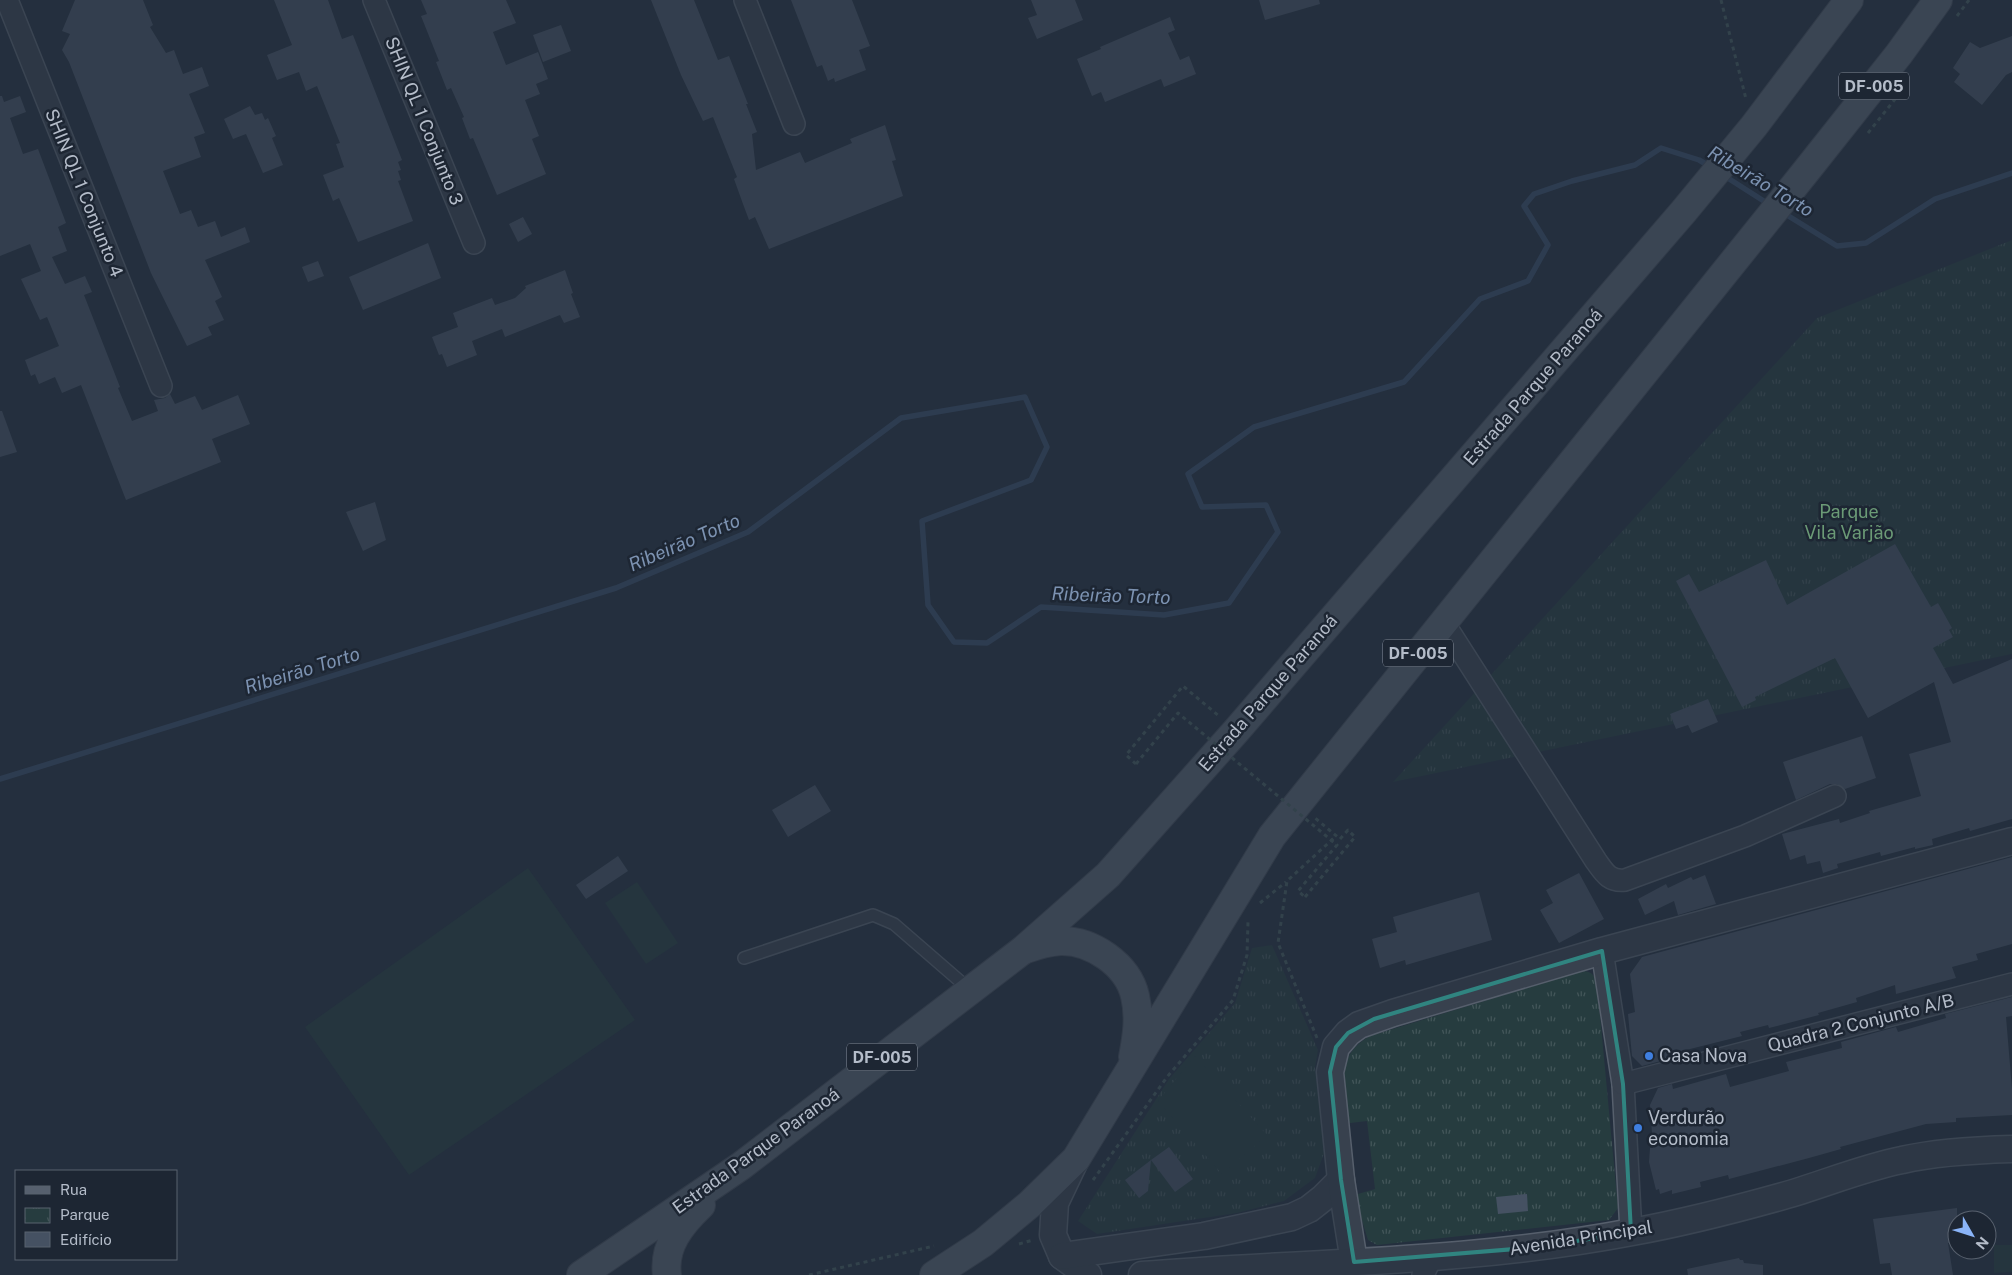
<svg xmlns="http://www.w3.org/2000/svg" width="2012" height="1275" font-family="'Public Sans',sans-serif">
<defs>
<pattern id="park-tufts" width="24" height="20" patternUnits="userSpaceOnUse" patternTransform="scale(1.25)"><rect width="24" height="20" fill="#263c3f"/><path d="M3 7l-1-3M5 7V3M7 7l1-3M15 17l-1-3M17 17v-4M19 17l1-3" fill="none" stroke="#435659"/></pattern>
</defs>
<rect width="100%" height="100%" fill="#242f3e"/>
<g fill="url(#park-tufts)">
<polygon points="2012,240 2012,654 1393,782 1817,318"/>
<polygon points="1272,945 1318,1050 1315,1068 1325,1151 1315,1178 1284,1201 1237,1213 1097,1234 1078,1221 1169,1079 1235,1003 1252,948"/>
<path d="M1582,971c9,0 13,4 15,12l21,225 -9,12 -232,25 -9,-5 -12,-39 2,-7 17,-5 -8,-68 -17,2 -6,-6c-1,-34 -8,-62 26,-81z"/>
</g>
<g fill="#263c3f">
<polygon points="528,868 635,1020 409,1175 305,1027"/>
<polygon points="637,882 678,943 646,964 605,903"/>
<polygon points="1195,1056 1267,1135 1222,1174 1158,1101"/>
<polygon points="1994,1245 2012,1245 2012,1272 1994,1273"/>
</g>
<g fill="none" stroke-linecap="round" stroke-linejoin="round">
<g stroke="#394c67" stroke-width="5.5">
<polyline points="1723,175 1770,205"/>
<polyline points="1782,212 1837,246 1866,243 1935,199 2012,173"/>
<polyline points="0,779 616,588 748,532 901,418 1025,397 1047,447 1031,480 922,521 928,605 954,642 987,643 1041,607 1164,615 1229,603 1278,532 1266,505 1202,507 1188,474 1254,427 1404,382 1480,299 1528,281 1548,245 1524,206 1534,194 1572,181 1635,165 1661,148 1699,160 1711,167"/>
</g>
</g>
<g fill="#455162">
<polygon points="75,0 143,0 153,25 150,27 166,53 174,50 183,74 202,67 209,86 189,94 205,133 194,137 201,157 163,171 180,214 191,210 198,227 215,221 221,237 245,227 250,242 205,260 222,297 215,301 224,320 208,327 212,335 187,346 151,273 69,62 62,50 70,34 62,31"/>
<polygon points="274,0 328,0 342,39 353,35 402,160 398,162 401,170 398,171 401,180 398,181 413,221 358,242 339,198 333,201 323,175 344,167 336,144 340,143 317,86 306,91 299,72 277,80 267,55 292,45"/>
<polygon points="421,0 506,0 516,23 493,32 506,65 538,52 548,79 536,84 540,94 525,100 539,136 532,139 546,174 497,195 473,138 470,139 462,118 464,117 451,88 447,90 436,62 439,61 421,16 427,14"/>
<polygon points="651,0 694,0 718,60 729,56 748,104 746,104 757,132 752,134 756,170 800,152 805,163 852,143 850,139 885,125 896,160 892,161 903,196 769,249 755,217 749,220 743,204 734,179 737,177 713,117 703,121 681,75"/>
<polygon points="791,0 852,0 870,46 859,50 866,70 835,82 834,78 828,81 822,65 817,67"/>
<polygon points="1031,0 1075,0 1083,20 1037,39 1028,18 1037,15"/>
<polygon points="1259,0 1319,0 1320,4 1265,20"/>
<polygon points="1170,17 1175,30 1168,33 1180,60 1189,56 1196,74 1164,87 1161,79 1105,102 1101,92 1092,96 1077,59 1101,49 1100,47"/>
<polygon points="561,25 571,51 543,62 533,35"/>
<polygon points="2012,36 2012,72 2006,75 1982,105 1954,82 1960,74 1953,68 1970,42 1980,48"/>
<polygon points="0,96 2,96 4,102 20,96 26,112 10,118 23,154 38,149 66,223 58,227 67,251 52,257 65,284 85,276 92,292 84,295 120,387 118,388 132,421 158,411 154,400 165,398 170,394 175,404 195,396 202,410 238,395 250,424 212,439 221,462 126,500 81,385 62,393 55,377 39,384 35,374 31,376 25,360 59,346 47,317 40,320 21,279 41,271 30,244 0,256"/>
<polygon points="250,106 255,115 262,113 265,120 268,118 276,136 272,138 283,165 263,173 246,134 233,139 224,119"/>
<polygon points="523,217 532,234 518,242 509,224"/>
<polygon points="428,243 441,278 363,310 349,277"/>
<polygon points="318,261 324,276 308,282 302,267"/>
<polygon points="565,270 573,293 571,294 580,317 564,323 560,315 505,337 502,329 472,341 477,355 447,367 442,354 439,355 432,337 458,327 453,313 492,298 495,305 515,298 526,288 525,286"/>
<polygon points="0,411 2,411 17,452 0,457"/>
<polygon points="375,502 386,540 363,551 346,512"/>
<polygon points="1895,544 1931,607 1938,603 1952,628 1949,630 1953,637 1933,648 1953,684 2012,659 2012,819 1970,831 1969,828 1932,839 1933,845 1915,849 1915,847 1881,856 1880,852 1837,864 1838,868 1823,873 1820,861 1807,864 1805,855 1790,860 1782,834 1839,819 1840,823 1870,813 1869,811 1921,796 1909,754 1951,742 1934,682 1868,718 1835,658 1755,697 1756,700 1742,707 1676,581 1689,574 1699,592 1766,560 1787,605"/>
<polygon points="1708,699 1718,722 1692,733 1688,725 1676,729 1670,714"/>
<polygon points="1862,736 1876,778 1845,789 1837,784 1830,784 1796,800 1783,762"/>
<polygon points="815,785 831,811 788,837 772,810"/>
<polygon points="618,856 628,871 586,899 576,885"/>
<polygon points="2012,857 2012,944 1976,954 1978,960 1952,967 1956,978 1896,994 1895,985 1856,998 1857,1002 1818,1013 1819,1015 1769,1028 1768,1025 1740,1032 1742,1036 1682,1051 1683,1055 1642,1066 1632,1056 1628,1014 1635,1012 1630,974 1642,957"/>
<polygon points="1579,873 1604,919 1559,943 1540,910 1553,903 1546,890"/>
<polygon points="1705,875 1716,904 1678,915 1674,901 1645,915 1638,899 1666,884 1668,888 1691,877 1693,880"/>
<polygon points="1479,892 1492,940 1406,965 1405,960 1380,968 1372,939 1397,932 1393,917"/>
<polygon points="2012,997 2012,1016 2006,1017 2012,1089 2012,1115 1956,1118 1956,1122 1926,1124 1840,1147 1841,1149 1809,1158 1729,1179 1728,1175 1700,1182 1701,1187 1672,1194 1672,1190 1660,1194 1659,1189 1656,1190 1649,1162 1650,1148 1653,1148 1650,1105 1658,1088 1672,1084 1673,1089 1726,1074 1730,1087 1789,1071 1786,1062 1842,1048 1841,1042 1896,1027 1898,1032 1946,1018 1945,1014"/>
<polygon points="1169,1147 1193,1179 1175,1192 1151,1160"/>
<polygon points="1151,1160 1148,1191 1139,1198 1125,1180"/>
<polygon points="1527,1194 1528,1211 1498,1214 1496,1197"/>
<polygon points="1957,1208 1957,1242 1948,1243 1953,1275 1892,1275 1890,1263 1880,1264 1873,1219"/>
<polygon points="1739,1258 1740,1260 1743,1260 1744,1263 1763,1265 1763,1275 1688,1275 1687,1269"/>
</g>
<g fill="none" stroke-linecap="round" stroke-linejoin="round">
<defs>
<polyline id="service" points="744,958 873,915 894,924 969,989"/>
<g id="minor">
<polyline points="7,0 161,386"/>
<polyline points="374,0 474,243"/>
<polyline points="745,0 794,124"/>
<path d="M1443,622l153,239c8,11 13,21 29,19l120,-44 90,-40"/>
<polyline points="1602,951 1623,1084 1631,1232"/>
<polyline points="1623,1084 2012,984"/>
<polyline points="1423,1275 1431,1258"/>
</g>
<g id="tertiary">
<polyline points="1074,1163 1055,1203 1053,1235 1062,1256 1088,1275"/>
<polyline points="1062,1256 1204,1236 1292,1217 1309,1209 1323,1198 1341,1180"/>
<polyline points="1354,1262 1341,1180 1330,1072 1336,1047 1348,1033 1359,1025 1393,1013 1602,951 2012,841"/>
<path d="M1142,1275c163,-13 328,-12 490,-43 50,-9 101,-22 151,-36 39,-11 79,-28 119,-36 35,-8 74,-10 110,-11"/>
</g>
<g id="primary">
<path d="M1026,949c11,-4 22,-7 34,-8 32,-1 68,24 75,55 5,21 2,40 -2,61"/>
<polyline points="581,1275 741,1166 1023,950 1108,875 1236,731 1684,211 1754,126 1849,0"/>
<path d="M667,1275c-4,-29 14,-51 34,-70"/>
<polyline points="934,1275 983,1243 1030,1204 1076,1159 1272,836 1807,170 1899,54 1938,0"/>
</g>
</defs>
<use href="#service" stroke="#565f6c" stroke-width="14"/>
<use href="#minor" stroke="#565f6c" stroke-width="24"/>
<use href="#tertiary" stroke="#565f6c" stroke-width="29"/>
<use href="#primary" stroke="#414a57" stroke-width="30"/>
<g stroke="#44595c" stroke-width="3" stroke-dasharray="4 4" stroke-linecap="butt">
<polyline points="1721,0 1746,99"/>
<polyline points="1957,16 1969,0"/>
<polyline points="1868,133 1908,83"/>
<polyline points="1136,764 1126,755 1183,686 1219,716"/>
<polyline points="1305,897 1355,837 1348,830 1340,839 1315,818"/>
<polyline points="1260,903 1286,882"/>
<polyline points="1317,1038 1278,943 1287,881 1336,836"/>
<polyline points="1093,1180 1167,1077 1233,1000 1247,955 1248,922"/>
<polyline points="1019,1244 1033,1240"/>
<polyline points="809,1275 934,1246"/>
</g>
<use href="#service" stroke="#38414e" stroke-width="11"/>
<use href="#minor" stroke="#38414e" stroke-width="21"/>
<use href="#tertiary" stroke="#38414e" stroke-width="26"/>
<use href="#primary" stroke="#56606e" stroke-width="28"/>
<polyline stroke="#44595c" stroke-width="3" stroke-dasharray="4 4" stroke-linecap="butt" points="1136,764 1178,713 1337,845 1298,891 1305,897"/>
</g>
<path d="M0 0H2012V1275H0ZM1602,951l21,133 8,148 -91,15 -186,15 -13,-82 -11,-108 6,-25 12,-14 26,-14z" fill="#242f3e" fill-opacity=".55" fill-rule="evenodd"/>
<path fill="none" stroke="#308480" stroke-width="4" stroke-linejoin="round" d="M1602,951l21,133 8,148 -91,15 -186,15 -13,-82 -11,-108 6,-25 12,-14 26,-14z"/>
<g fill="#3f7fe0" stroke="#1d2633" stroke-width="2">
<circle cx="1649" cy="1056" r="5"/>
<circle cx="1638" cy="1128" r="5"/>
</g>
<g text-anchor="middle" stroke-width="5" stroke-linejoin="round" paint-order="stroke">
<g fill="#1d2633" stroke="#878f9c" stroke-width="1">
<rect x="1839" y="72.5" width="70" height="27" rx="4"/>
<rect x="1383" y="639.5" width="70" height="27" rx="4"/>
<rect x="847" y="1043.5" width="70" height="27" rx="4"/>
</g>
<g font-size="16" font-weight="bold" fill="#b4bcc9">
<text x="1874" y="92">DF-005</text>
<text x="1418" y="659">DF-005</text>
<text x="882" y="1063">DF-005</text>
</g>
<g font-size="18" fill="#b4bcc9" stroke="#1d2633">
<text transform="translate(424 121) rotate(68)" y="6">SHIN QL 1 Conjunto 3</text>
<text transform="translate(84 193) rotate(68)" y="6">SHIN QL 1 Conjunto 4</text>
<text transform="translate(1533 387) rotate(-49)" y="6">Estrada Parque Paranoá</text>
<text transform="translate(1268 693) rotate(-49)" y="6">Estrada Parque Paranoá</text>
<text transform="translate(1861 1023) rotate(-14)" y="6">Quadra 2 Conjunto A/B</text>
<text transform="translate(756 1151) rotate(-36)" y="6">Estrada Parque Paranoá</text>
<text transform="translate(1581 1238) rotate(-9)" y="6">Avenida Principal</text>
</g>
<g font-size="18" fill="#6b9a76" stroke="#1d2633">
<text x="1849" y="518">Parque<tspan x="1849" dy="21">Vila Varjão</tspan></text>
</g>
<g font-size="18" fill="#b4bcc9" stroke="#1d2633" text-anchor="start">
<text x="1659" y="1062">Casa Nova</text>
<text x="1648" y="1124">Verdurão<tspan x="1648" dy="21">economia</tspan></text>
</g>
<g font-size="19" font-style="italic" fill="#7c92b1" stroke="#1d2633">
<text transform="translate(1761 181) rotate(31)" y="7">Ribeirão Torto</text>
<text transform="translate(684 542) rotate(-23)" y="7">Ribeirão Torto</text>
<text transform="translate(1111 595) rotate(2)" y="7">Ribeirão Torto</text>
<text transform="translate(302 670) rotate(-17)" y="7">Ribeirão Torto</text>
</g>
</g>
<rect x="15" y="1170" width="162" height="90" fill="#1d2633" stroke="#59626f"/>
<rect x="25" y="1186" width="25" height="8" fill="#56606e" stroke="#59626f"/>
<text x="60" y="1195" font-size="15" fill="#b4bcc9">Rua</text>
<rect x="25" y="1208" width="25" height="15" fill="url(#park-tufts)" stroke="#59626f"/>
<text x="60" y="1220" font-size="15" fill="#b4bcc9">Parque</text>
<rect x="25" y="1232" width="25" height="15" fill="#455162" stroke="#59626f"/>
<text x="60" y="1245" font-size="15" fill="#b4bcc9">Edifício</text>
<g transform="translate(1972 1235) rotate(129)"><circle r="24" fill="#1d2633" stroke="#59626f"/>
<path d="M0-4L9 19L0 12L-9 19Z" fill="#8ab4f8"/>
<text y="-8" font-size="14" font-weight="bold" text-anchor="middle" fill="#b4bcc9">N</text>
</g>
</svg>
